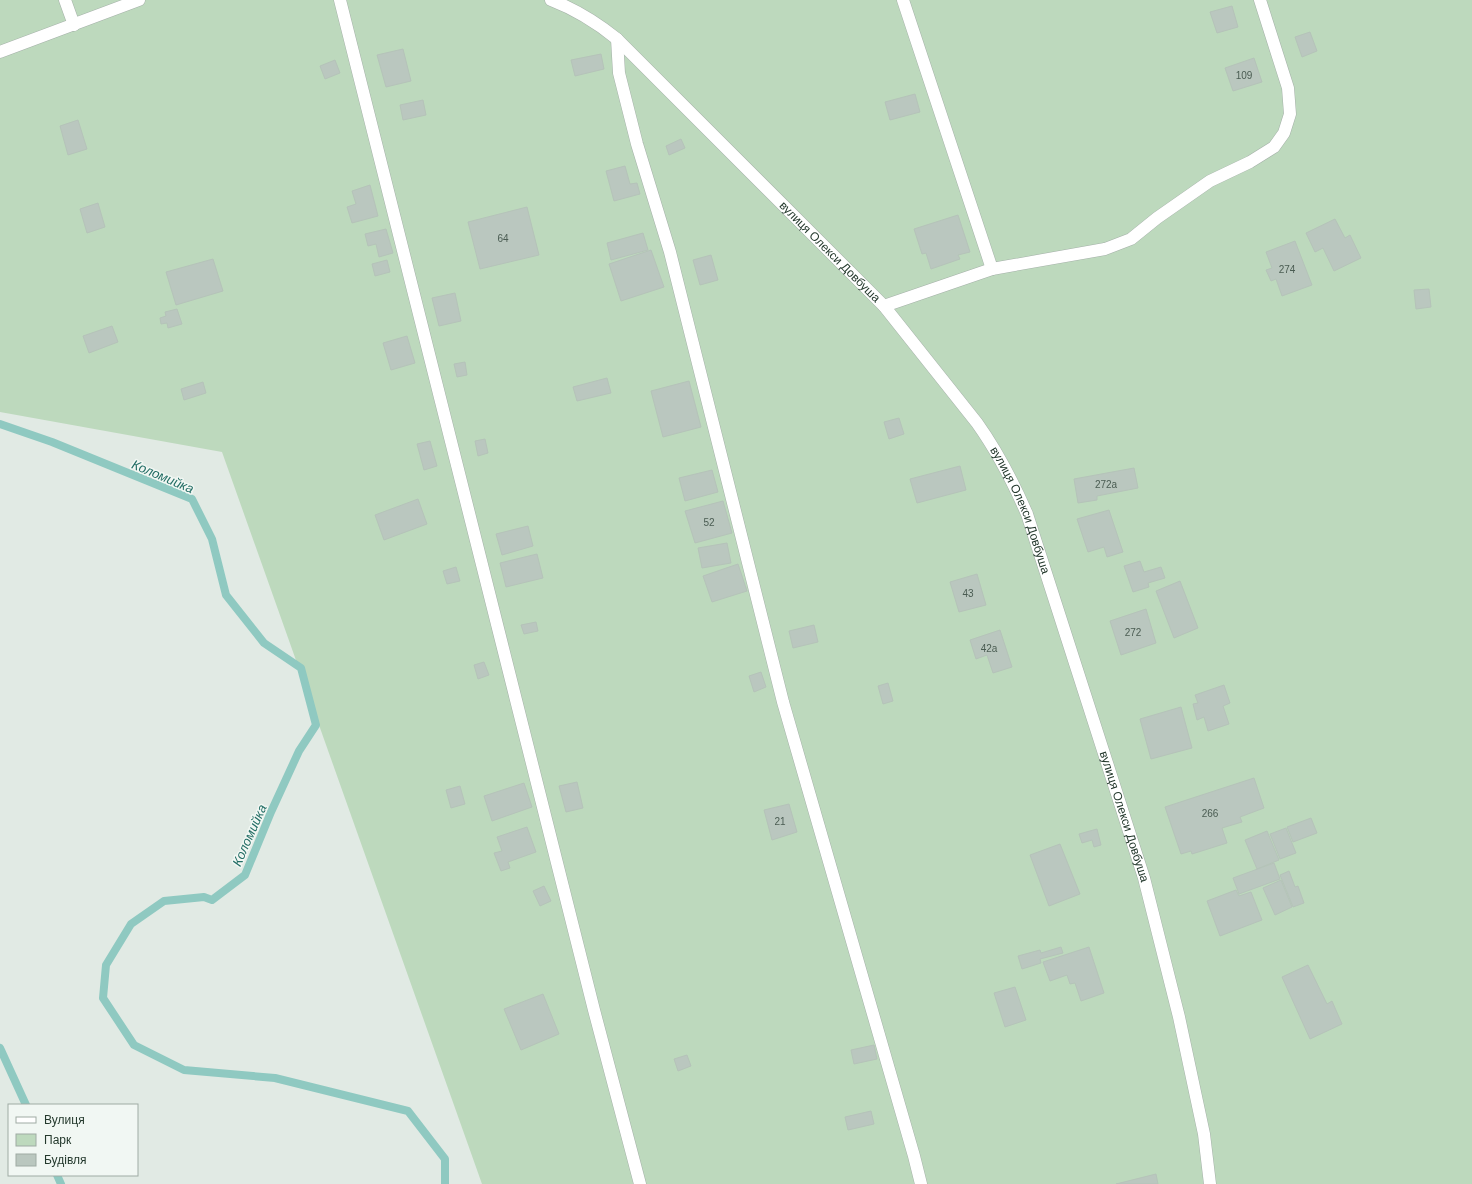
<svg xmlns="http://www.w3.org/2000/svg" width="1472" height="1184" font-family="Arial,sans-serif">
<rect width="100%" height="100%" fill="#e1eae4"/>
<polygon fill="#bdd9bd" points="0,0 1472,0 1472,1184 482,1184 222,452 0,412"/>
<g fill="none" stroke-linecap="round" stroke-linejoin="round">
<g stroke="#8fc9c1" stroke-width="8">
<polyline points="0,424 52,442 192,499 212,539 226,595 264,643 301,668 316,725 299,751 271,812 245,875 212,900 204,897 164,901 131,924 106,965 103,998 134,1045 184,1070 275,1078 408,1111 445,1159 445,1184"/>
<polyline points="0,1048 26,1105"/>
<polyline points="57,1175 61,1184"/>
</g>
</g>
<g fill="#bac7bf" stroke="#b5c3b9">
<polygon points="1232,6 1238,27 1217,33 1210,12"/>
<polygon points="1310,32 1317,51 1302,57 1295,37"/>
<polygon points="403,49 411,81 386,87 377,55"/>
<polygon points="601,54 604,69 575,76 571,60"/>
<polygon points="1254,58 1262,82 1233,91 1225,68"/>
<polygon points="335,60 340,73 325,79 320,66"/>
<polygon points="915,94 920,112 890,120 885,102"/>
<polygon points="423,100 426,115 403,120 400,105"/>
<polygon points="78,120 87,149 68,155 60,126"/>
<polygon points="681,139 685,148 669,155 666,146"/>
<polygon points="625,166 630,184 637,183 640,194 614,201 606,171"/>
<polygon points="370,185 378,216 352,223 347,207 356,204 352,191"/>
<polygon points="98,203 105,227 87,233 80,209"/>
<polygon points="527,207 539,255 480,269 468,222"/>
<polygon points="958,215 970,252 958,255 960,259 931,269 926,253 922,254 914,229"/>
<polygon points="1335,219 1345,238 1350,235 1361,258 1334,271 1323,248 1315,252 1306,233"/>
<polygon points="386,229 393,253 379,257 376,244 368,246 365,234"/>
<polygon points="643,233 648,250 611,260 607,243"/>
<polygon points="1295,241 1312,285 1282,296 1276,279 1271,281 1266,270 1272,268 1266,252"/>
<polygon points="651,250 664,287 621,301 609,264"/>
<polygon points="711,255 718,280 700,285 693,260"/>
<polygon points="213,259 223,291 176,305 166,272"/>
<polygon points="387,260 390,272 375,276 372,264"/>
<polygon points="1429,289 1431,307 1416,309 1414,290"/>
<polygon points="455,293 461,321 439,326 432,298"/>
<polygon points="177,309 182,324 168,328 167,323 161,324 160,318 166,316 165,312"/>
<polygon points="112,326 118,342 89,353 83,336"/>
<polygon points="407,336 415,363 391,370 383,343"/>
<polygon points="465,362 467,375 457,377 454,364"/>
<polygon points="607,378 611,393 577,401 573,387"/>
<polygon points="689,381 701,427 663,437 651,391"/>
<polygon points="203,382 206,393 184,400 181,389"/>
<polygon points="899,418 904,434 889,439 884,422"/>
<polygon points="485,439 488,453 478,456 475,441"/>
<polygon points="430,441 437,466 424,470 417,444"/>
<polygon points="960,466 966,490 917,503 910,479"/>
<polygon points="1134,468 1138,488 1097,496 1097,500 1078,503 1074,479"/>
<polygon points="712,470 718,492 685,501 679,478"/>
<polygon points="418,499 427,524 384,540 375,515"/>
<polygon points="723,501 732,533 695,543 685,511"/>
<polygon points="1109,510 1123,552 1107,557 1104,547 1088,552 1077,519"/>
<polygon points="528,526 533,546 502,555 496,534"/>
<polygon points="727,543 731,563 702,568 698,548"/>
<polygon points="537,554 543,578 506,587 500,563"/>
<polygon points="1140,561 1144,572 1161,567 1165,578 1148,583 1149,587 1133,592 1124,566"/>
<polygon points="738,564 747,591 712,602 703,576"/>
<polygon points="456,567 460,581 447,584 443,571"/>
<polygon points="977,574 986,605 959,612 950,582"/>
<polygon points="1180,581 1198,628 1174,638 1156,591"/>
<polygon points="1146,609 1156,643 1121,655 1110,621"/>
<polygon points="536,622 538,631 524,634 521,625"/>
<polygon points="814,625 818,642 793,648 789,631"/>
<polygon points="1000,630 1012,667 993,673 987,655 976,659 970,640"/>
<polygon points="484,662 489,675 478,679 474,665"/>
<polygon points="761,672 766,687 754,692 749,676"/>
<polygon points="888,683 893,701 883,704 878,686"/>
<polygon points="1224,685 1230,703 1223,706 1229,724 1208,731 1204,717 1197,720 1193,704 1198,703 1195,695"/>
<polygon points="1181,707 1192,748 1151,759 1140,719"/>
<polygon points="1254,778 1264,808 1240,817 1242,822 1222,828 1227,843 1192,854 1191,851 1181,854 1165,807"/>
<polygon points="577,782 583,808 566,812 559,786"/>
<polygon points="524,783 532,807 492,821 484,796"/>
<polygon points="460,786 465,804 451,808 446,790"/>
<polygon points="789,804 797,832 772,840 764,810"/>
<polygon points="1311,818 1317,833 1293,842 1287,827"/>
<polygon points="527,827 536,852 508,862 510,868 501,871 494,853 502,851 497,837"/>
<polygon points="1286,828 1296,853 1280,859 1270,834"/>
<polygon points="1097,829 1101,845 1094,847 1092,840 1082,843 1079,834"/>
<polygon points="1267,831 1279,860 1257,869 1245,840"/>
<polygon points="1060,844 1080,894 1049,906 1030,855"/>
<polygon points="1274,863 1280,879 1239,894 1233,878"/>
<polygon points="1289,871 1295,887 1298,886 1304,903 1293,907 1280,875"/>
<polygon points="1281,880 1292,907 1275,915 1263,888"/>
<polygon points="544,886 551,901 540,906 533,891"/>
<polygon points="1236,890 1239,896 1251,892 1262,920 1220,936 1207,901"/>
<polygon points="1061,947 1063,953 1040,959 1041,963 1022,969 1018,956 1040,950 1041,953"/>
<polygon points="1089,947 1104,993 1081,1001 1075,983 1070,984 1067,975 1050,981 1043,962"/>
<polygon points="1308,965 1327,1004 1332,1001 1342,1024 1310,1039 1282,977"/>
<polygon points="1015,987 1026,1020 1005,1027 994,993"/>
<polygon points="543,994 559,1034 521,1050 504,1009"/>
<polygon points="874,1045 877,1059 854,1064 851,1050"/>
<polygon points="687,1055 691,1066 678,1071 674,1059"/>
<polygon points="871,1111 874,1124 848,1130 845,1117"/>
<polygon points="1156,1174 1158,1184 1116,1184"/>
</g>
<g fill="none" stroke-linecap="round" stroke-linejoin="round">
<defs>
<g id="street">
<polyline points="65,0 74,25"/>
<polyline points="340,0 594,1010 640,1184"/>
<path id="s1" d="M551,0c26,10 45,22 66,39l267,267 93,117c20,28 36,59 50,91l117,364 35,139 25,117 6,50"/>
<polyline points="903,0 992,269"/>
<polyline points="617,39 619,73 637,144 670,252 783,702 914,1156 921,1184"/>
<polyline points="0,52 139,0"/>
<polyline points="884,306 992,269 1105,249 1131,239 1157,218 1210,181 1250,162 1274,147 1284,133 1290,114 1288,88 1260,0"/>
</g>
</defs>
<use href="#street" stroke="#a5b1a9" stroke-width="13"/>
<use href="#street" stroke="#fff" stroke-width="12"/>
</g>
<g text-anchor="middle" stroke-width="3" stroke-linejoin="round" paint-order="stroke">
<g font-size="10" fill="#4a5c52">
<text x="1244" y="79">109</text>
<text x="503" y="242">64</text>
<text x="1287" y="273">274</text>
<text x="1106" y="488">272а</text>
<text x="709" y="526">52</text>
<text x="968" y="597">43</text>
<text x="1133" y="636">272</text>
<text x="989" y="652">42а</text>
<text x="1210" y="817">266</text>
<text x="780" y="825">21</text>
</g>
<g font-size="12" fill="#24392d" stroke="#f1f7f3">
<text dy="4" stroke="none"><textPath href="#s1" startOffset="378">вулиця Олекси Довбуша</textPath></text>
<text dy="4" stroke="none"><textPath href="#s1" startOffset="702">вулиця Олекси Довбуша</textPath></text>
<text dy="4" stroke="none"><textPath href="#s1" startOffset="1026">вулиця Олекси Довбуша</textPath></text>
</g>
<g font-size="13" font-style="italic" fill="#246e65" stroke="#f1f7f3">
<text transform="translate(163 476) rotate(23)" y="5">Коломийка</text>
<text transform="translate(249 835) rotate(-66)" y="5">Коломийка</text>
</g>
</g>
<rect x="8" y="1104" width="130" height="72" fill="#f1f7f3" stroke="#9faba4"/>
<rect x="16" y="1117" width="20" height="6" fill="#ffffff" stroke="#9faba4"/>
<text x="44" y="1124" font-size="12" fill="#24392d">Вулиця</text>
<rect x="16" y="1134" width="20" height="12" fill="#bdd9bd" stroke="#9faba4"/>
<text x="44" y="1144" font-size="12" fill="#24392d">Парк</text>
<rect x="16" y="1154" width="20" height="12" fill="#bac7bf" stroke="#9faba4"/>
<text x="44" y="1164" font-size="12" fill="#24392d">Будівля</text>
</svg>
